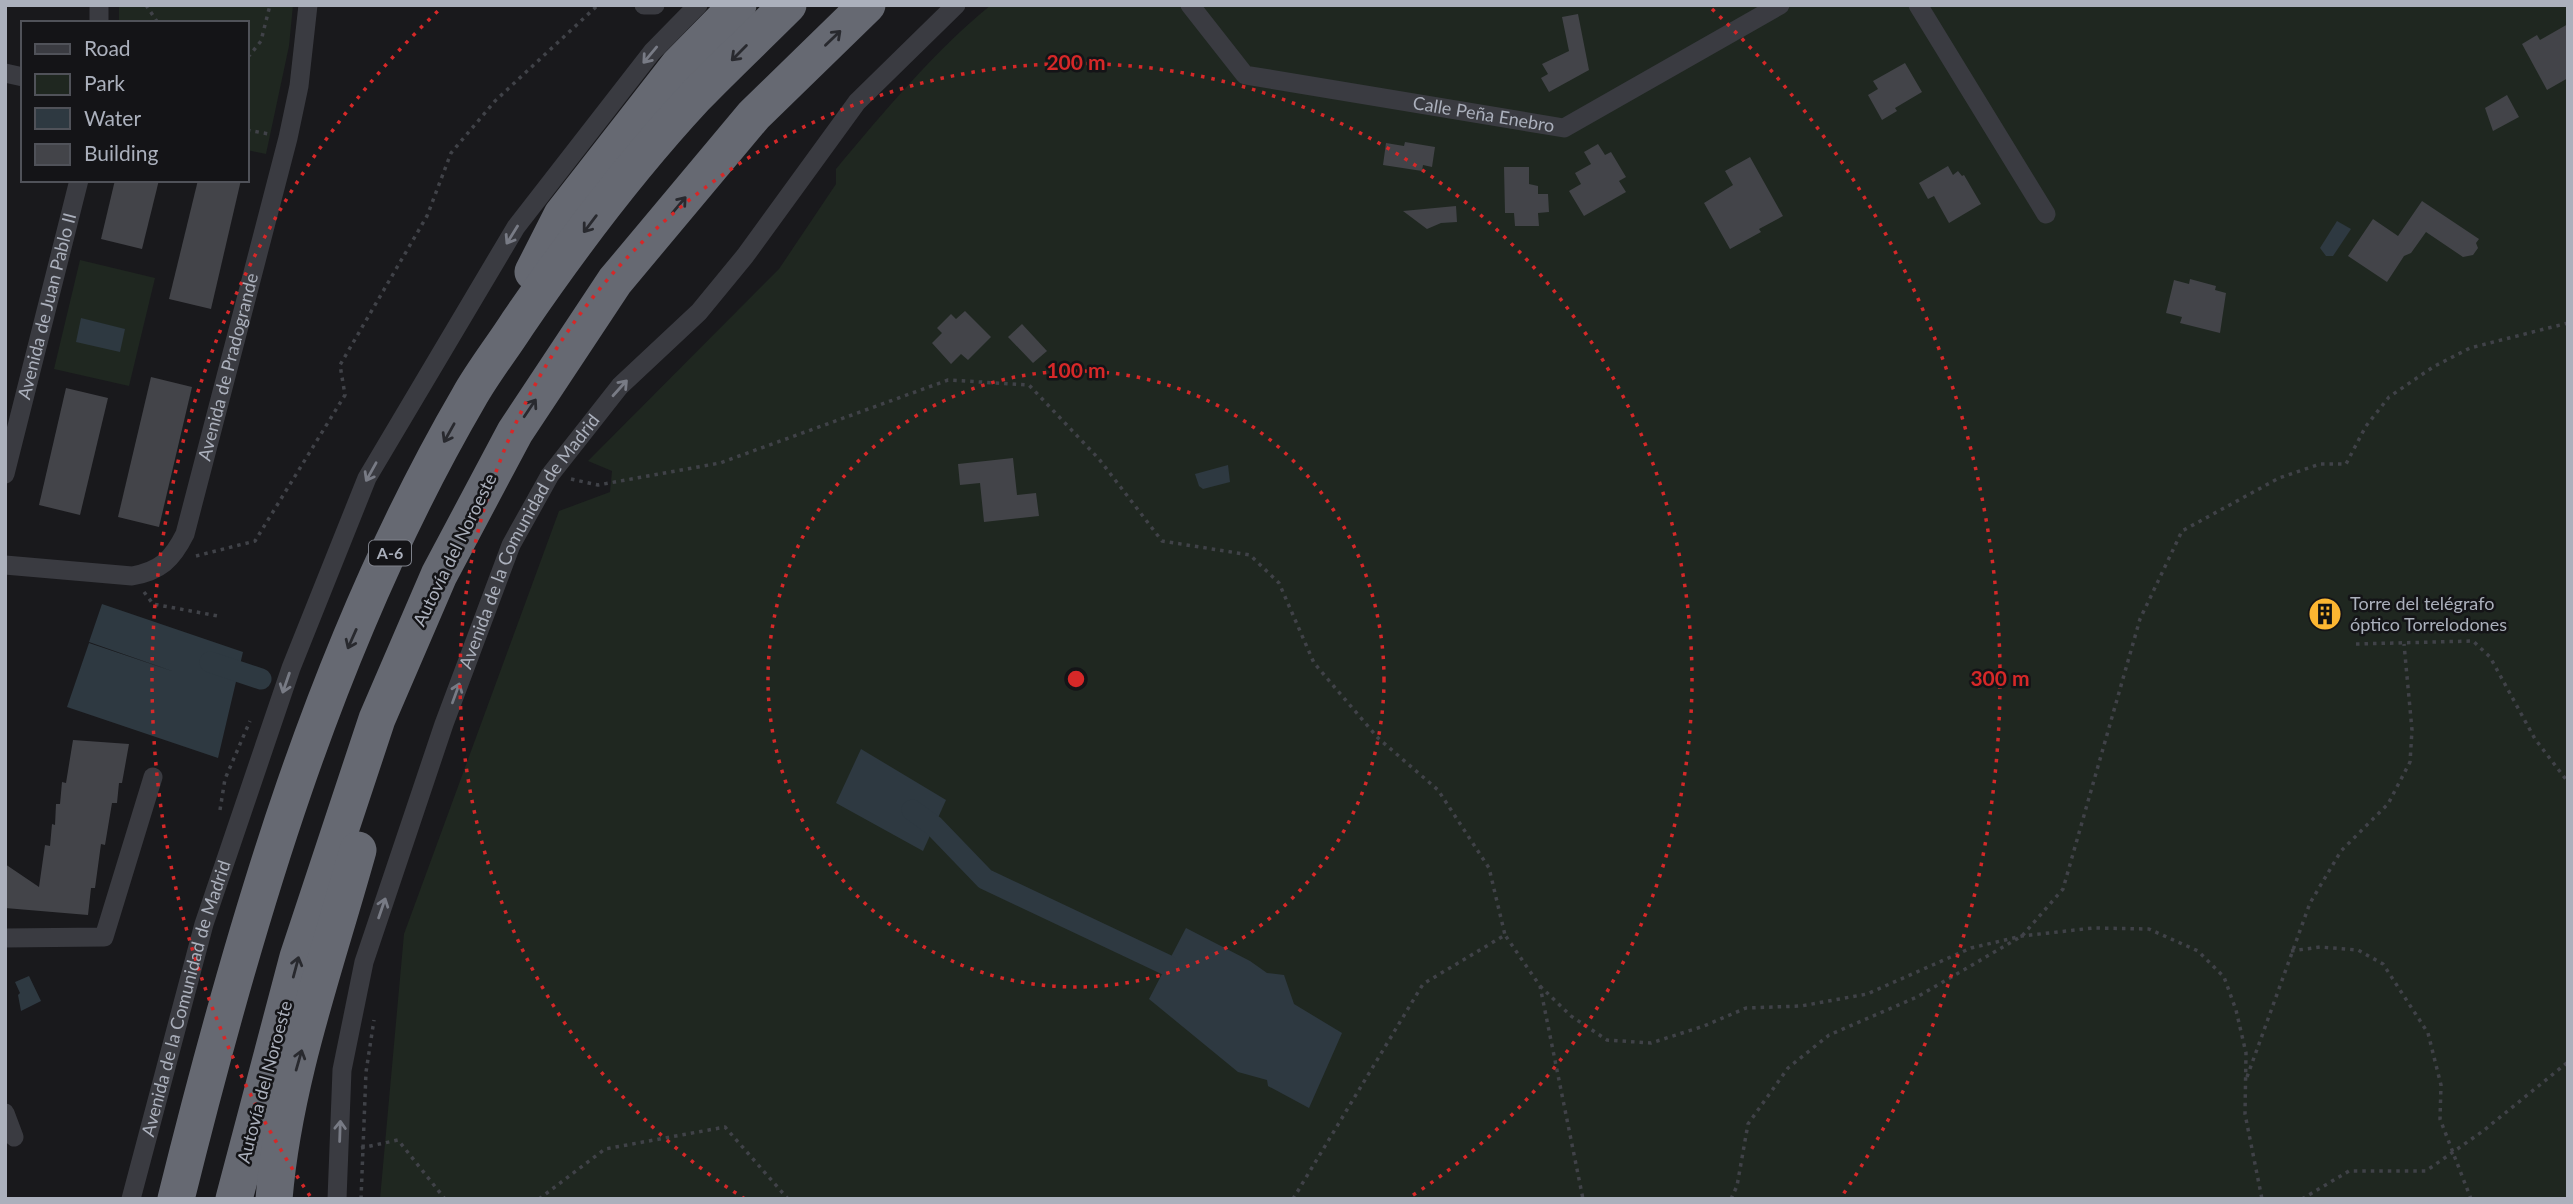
<svg xmlns="http://www.w3.org/2000/svg" width="2573" height="1204" font-family="Lato,sans-serif">
<rect width="100%" height="100%" fill="#19191c"/>
<g fill="#1f2720">
<polygon points="119,5 293,5 289,46 266,154 247,150 247,23 119,23"/>
<path d="M991,5h1577v1194h-2188l24,-265 155,-423 51,-19 2,-21 -24,-10 191,-192 57,-85v-15c46,-55 100,-120 155,-164z"/>
<polygon points="80,260 155,278 129,386 54,369"/>
</g>
<g fill="#2e3941">
<polygon points="2337,221 2351,229 2333,256 2326,256 2320,248"/>
<polygon points="81,318 125,329 120,352 76,342"/>
<polygon points="1228,465 1230,482 1203,489 1199,486 1195,474"/>
<polygon points="102,604 243,652 218,758 67,707 89,643 175,672 89,642"/>
<polygon points="861,749 946,800 923,851 836,803"/>
<polygon points="1186,928 1250,961 1267,973 1284,975 1294,1004 1342,1033 1309,1108 1268,1086 1267,1080 1238,1072 1149,999"/>
<polygon points="29,976 41,1001 21,1011 18,995 20,993 15,982"/>
</g>
<g fill="none" stroke-linecap="round" stroke-linejoin="round">
<g stroke="#2e3941" stroke-width="21">
<polyline points="210,662 261,679"/>
<polyline points="912,810 934,826 985,879 1167,965"/>
</g>
</g>
<g fill="#434449">
<polygon points="1578,14 1589,70 1549,92 1541,78 1548,74 1542,64 1569,51 1562,17"/>
<polygon points="2568,24 2568,78 2547,90 2522,44 2537,35 2540,40"/>
<polygon points="1905,63 1922,92 1895,108 1897,111 1882,120 1868,95 1878,89 1873,81"/>
<polygon points="2507,95 2519,117 2493,131 2485,108"/>
<polygon points="1405,142 1435,147 1432,167 1423,165 1422,171 1383,165 1386,143 1404,146"/>
<polygon points="1598,144 1605,155 1611,152 1626,177 1619,181 1626,192 1584,216 1569,191 1581,184 1575,173 1591,164 1584,152"/>
<polygon points="1750,157 1783,216 1759,229 1761,232 1730,249 1704,203 1733,185 1725,171"/>
<polygon points="1948,166 1953,175 1958,171 1962,176 1964,175 1981,204 1949,223 1934,196 1928,199 1919,183"/>
<polygon points="1504,167 1529,167 1529,184 1538,186 1538,194 1548,194 1549,212 1538,213 1539,226 1515,226 1514,213 1505,213"/>
<polygon points="115,180 159,180 142,249 101,239"/>
<polygon points="198,180 241,180 211,309 169,299"/>
<polygon points="2422,201 2479,239 2476,243 2478,248 2473,255 2463,257 2426,232 2411,253 2404,256 2387,282 2348,256 2373,219 2398,236"/>
<polygon points="1456,206 1457,222 1441,223 1427,229 1403,211"/>
<polygon points="2190,279 2216,286 2215,290 2226,293 2220,333 2180,323 2182,317 2166,313 2174,280 2189,284"/>
<polygon points="965,311 991,337 968,360 961,354 951,364 932,343 942,333 937,328 951,314 956,319"/>
<polygon points="1022,324 1047,351 1033,363 1008,337"/>
<polygon points="151,377 192,387 159,527 118,517"/>
<polygon points="66,388 108,398 80,515 39,505"/>
<polygon points="1013,458 1017,495 1036,493 1039,516 984,522 980,483 960,485 958,464"/>
<polygon points="2332,602 2337,622 2318,627 2313,606"/>
<polygon points="73,740 129,744 122,783 119,783 117,803 112,803 105,845 101,844 95,888 91,888 88,915 5,908 5,864 39,887 45,845 50,846 52,824 55,825 56,804 60,804 62,782 66,783"/>
</g>
<g fill="none" stroke-linecap="round" stroke-linejoin="round">
<g stroke="#404248" stroke-width="3.5" stroke-dasharray="3.5 5" stroke-linecap="butt">
<polyline points="146,5 158,23"/>
<polyline points="247,55 250,55 261,41 270,5"/>
<polyline points="247,130 269,134"/>
<polyline points="571,479 598,485 720,463 948,380 1029,385 1099,459 1162,541 1250,555 1279,583 1314,663 1378,738 1438,790 1489,868 1505,935"/>
<polyline points="196,556 255,541 345,395 340,365 427,216 451,153 495,101 598,5"/>
<polyline points="144,592 153,604 218,616"/>
<polyline points="2356,644 2473,641 2490,657 2535,739 2568,782"/>
<polyline points="220,810 225,779 250,721"/>
<polyline points="2291,951 2320,947 2358,950 2383,964 2428,1033 2441,1085 2440,1119 2471,1199"/>
<polyline points="1540,986 1571,1016 1607,1040 1651,1043 1704,1026 1746,1008 1801,1006 1867,994 1971,948 2022,936 2093,928 2149,929 2198,951 2224,977 2236,1010 2246,1053 2245,1114 2262,1199"/>
<polyline points="2247,1077 2310,903 2341,851 2388,804 2410,762 2412,730 2404,644"/>
<polyline points="361,1148 398,1140 445,1199"/>
<polyline points="361,1199 366,1072 374,1020"/>
<polyline points="539,1199 605,1149 725,1127 788,1199"/>
<polyline points="1293,1199 1423,984 1505,935 1540,986 1583,1199"/>
<polyline points="1731,1199 1737,1186 1748,1124 1788,1068 1829,1035 1917,997 2022,936 2063,889 2140,619 2182,531 2279,478 2320,464 2346,464 2366,426 2389,397 2433,367 2470,348 2568,323"/>
<polyline points="2302,1199 2349,1171 2426,1171 2483,1131 2568,1062"/>
</g>
<g stroke="#3a3b41" stroke-width="19">
<polyline points="644,5 655,5"/>
<path id="s1" d="M1190,5l55,70 319,53 216,-123"/>
<polyline points="1918,5 2046,214"/>
<polyline points="99,23 99,5"/>
<polyline points="5,73 23,77"/>
<path id="s2" d="M5,474l74,-294"/>
<path id="s3" d="M5,565l127,11c28,-5 40,-16 53,-42l103,-396 11,-52 9,-81"/>
<polyline points="5,938 104,937 153,777"/>
<polyline points="5,1113 14,1137"/>
<path id="s4" d="M131,1199l73,-275 87,-256 76,-190 149,-251 136,-175 46,-47"/>
<path id="s5" d="M337,1199l5,-129 22,-108 80,-238 67,-179 39,-70 70,-89 79,-74 46,-56 112,-154 99,-97"/>
</g>
<g stroke="#666972" stroke-width="37">
<polyline points="533,272 562,215 679,65 738,5"/>
<path d="M176,1199c68,-274 150,-557 293,-802 14,-25 33,-49 49,-74 54,-79 112,-156 177,-226 30,-31 62,-61 93,-92"/>
<polyline points="234,1199 298,957 377,719 439,575 515,432 615,281 754,115 867,5"/>
<path d="M274,1199c10,-119 52,-234 84,-349"/>
</g>
</g>
<defs><path id="oneway-shaft" d="M-6 0H5M1.5-3L5.5 0L1.5 3" fill="none" stroke-width="1.6" stroke-linecap="round" stroke-linejoin="round" transform="scale(1.75)"/></defs>
<g stroke="#28292e">
<use href="#oneway-shaft" transform="translate(833 38) rotate(-44)"/>
<use href="#oneway-shaft" transform="translate(739 53) rotate(135)"/>
<use href="#oneway-shaft" transform="translate(679 205) rotate(-50)"/>
<use href="#oneway-shaft" transform="translate(590 224) rotate(127)"/>
<use href="#oneway-shaft" transform="translate(530 408) rotate(-56)"/>
<use href="#oneway-shaft" transform="translate(449 433) rotate(119)"/>
<use href="#oneway-shaft" transform="translate(352 639) rotate(114)"/>
<use href="#oneway-shaft" transform="translate(296 967) rotate(-75)"/>
<use href="#oneway-shaft" transform="translate(299 1060) rotate(-74)"/>
</g>
<g stroke="#787b85">
<use href="#oneway-shaft" transform="translate(650 55) rotate(130)"/>
<use href="#oneway-shaft" transform="translate(512 235) rotate(122)"/>
<use href="#oneway-shaft" transform="translate(620 388) rotate(-48)"/>
<use href="#oneway-shaft" transform="translate(371 472) rotate(119)"/>
<use href="#oneway-shaft" transform="translate(286 683) rotate(109)"/>
<use href="#oneway-shaft" transform="translate(456 693) rotate(-70)"/>
<use href="#oneway-shaft" transform="translate(382 908) rotate(-71)"/>
<use href="#oneway-shaft" transform="translate(340 1131) rotate(-88)"/>
</g>
<g fill="none" stroke="#d62828" stroke-width="3.5" stroke-dasharray="3.5 7">
<circle cx="1076" cy="679" r="308"/>
<path d="M745 1199A616 616 0 1 1 1407 1199"/>
<path d="M310 1196A924 924 0 0 1 440 9M1712 9A924 924 0 0 1 1842 1196"/>
</g>
<defs>
<symbol id="building-disc" viewBox="-11 -11 22 22"><circle r="9.5" fill="#fcb631" stroke="#141417"/><path d="M-4-6H4V6H1V3H-1V6H-4ZM-2.5-4.3h1.7v1.8h-1.7ZM.8-4.3h1.7v1.8H.8ZM-2.5-1h1.7V.8h-1.7ZM.8-1h1.7V.8H.8Z" fill="#111"/></symbol>
</defs>
<g fill-rule="evenodd">
<use href="#building-disc" x="2306" y="595" width="38" height="38"/>
</g>
<g text-anchor="middle" stroke-width="5" stroke-linejoin="round" paint-order="stroke">
<rect fill="#141417" stroke="#7e818a" stroke-width="2" x="369" y="540.5" width="42" height="25" rx="5"/>
<g font-size="16" font-weight="bold" fill="#abb0bc">
<text x="390" y="559">A-6</text>
</g>
<g font-size="18" fill="#abb0bc" stroke="#141417">
<text dy="6" stroke="none"><textPath href="#s1" startOffset="331">Calle Peña Enebro</textPath></text>
<text dy="6" stroke="none"><textPath href="#s2" startOffset="173">Avenida de Juan Pablo II</textPath></text>
<text dy="6" stroke="none"><textPath href="#s3" startOffset="371">Avenida de Pradogrande</textPath></text>
<text dy="6" stroke="none"><textPath href="#s5" startOffset="693">Avenida de la Comunidad de Madrid</textPath></text>
<text transform="translate(455 550) rotate(-64)" y="6">Autovía del Noroeste</text>
<text dy="6" stroke="none"><textPath href="#s4" startOffset="208">Avenida de la Comunidad de Madrid</textPath></text>
<text transform="translate(265 1082) rotate(-75)" y="6">Autovía del Noroeste</text>
</g>
<g font-size="18" fill="#abb0bc" stroke="#141417" text-anchor="start">
<text x="2350" y="610">Torre del telégrafo<tspan x="2350" dy="21">óptico Torrelodones</tspan></text>
</g>
</g>
<circle cx="1076" cy="679" r="10" fill="#d62828" stroke="#141417" stroke-width="3.5"/>
<g font-size="21" text-anchor="middle" font-weight="bold" fill="#d62828" stroke="#141417" stroke-width="5" stroke-linejoin="round" paint-order="stroke">
<text x="1076" y="70">200 m</text>
<text x="1076" y="378">100 m</text>
<text x="2000" y="686">300 m</text>
</g>
<rect width="2573" height="1204" fill="none" stroke="#abb0bc" stroke-width="14"/>
<rect x="21" y="21" width="228" height="161" fill="#141417" stroke="#505259" stroke-width="2"/>
<rect x="35" y="44" width="35" height="10" fill="#3a3b41" stroke="#505259" stroke-width="2"/>
<text x="84" y="56" font-size="21" fill="#abb0bc">Road</text>
<rect x="35" y="74" width="35" height="21" fill="#1f2720" stroke="#505259" stroke-width="2"/>
<text x="84" y="91" font-size="21" fill="#abb0bc">Park</text>
<rect x="35" y="108" width="35" height="21" fill="#2e3941" stroke="#505259" stroke-width="2"/>
<text x="84" y="126" font-size="21" fill="#abb0bc">Water</text>
<rect x="35" y="144" width="35" height="21" fill="#434449" stroke="#505259" stroke-width="2"/>
<text x="84" y="161" font-size="21" fill="#abb0bc">Building</text>
</svg>
